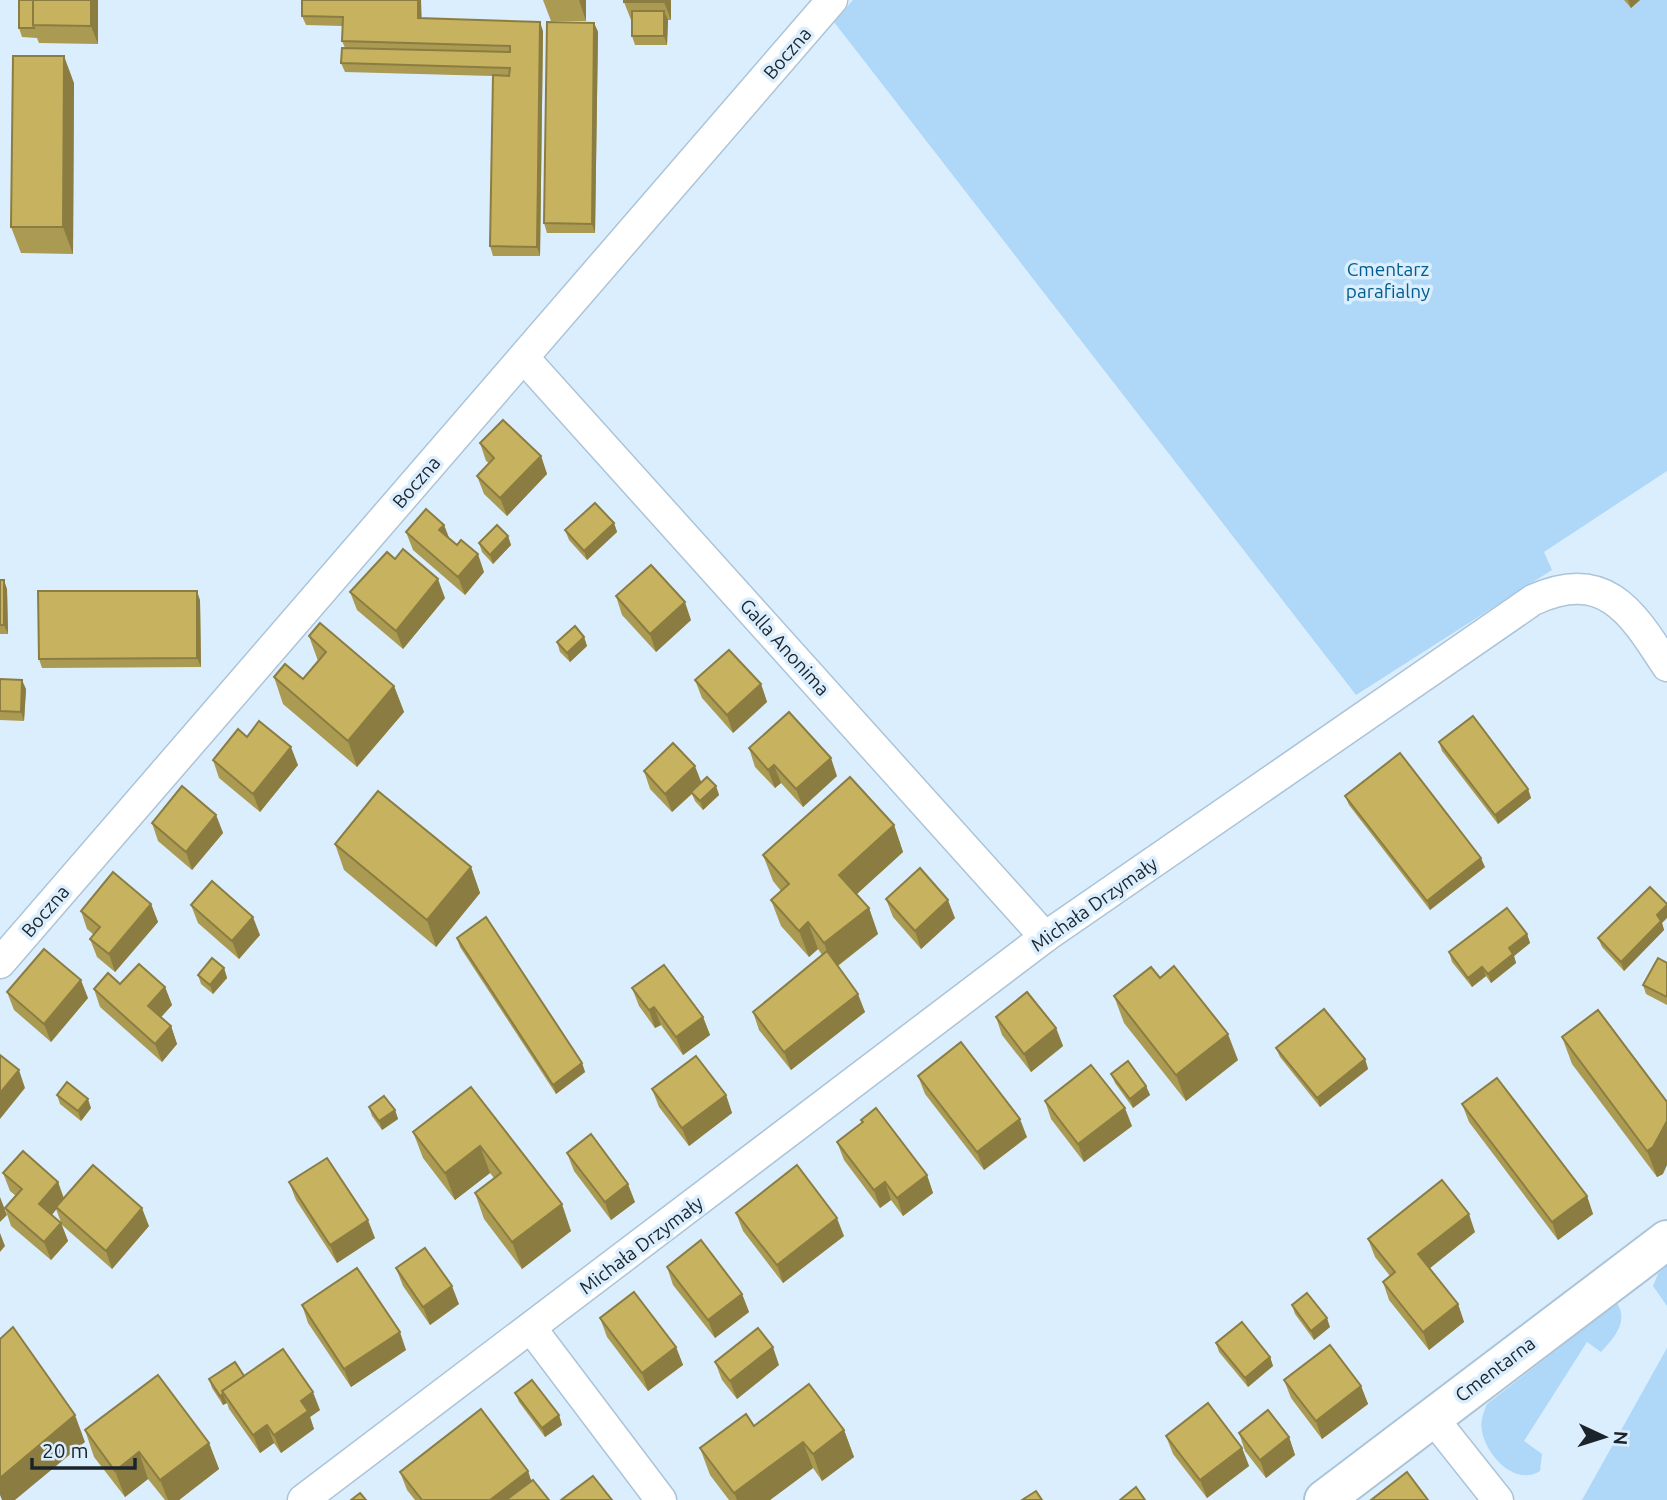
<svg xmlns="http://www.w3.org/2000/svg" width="1667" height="1500" font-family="Ubuntu,sans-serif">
<rect width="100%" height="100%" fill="#dbeefe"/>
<g fill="#afd7f7">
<polygon points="853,0 1667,0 1667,471 1544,552 1552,570 1356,695 834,22"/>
<polygon points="1667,1265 1667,1306 1653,1286 1658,1274"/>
<path d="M1617,1303c12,19 -3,35 -16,49l-14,-10 -63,99 18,13 -2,17c-25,16 -54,-16 -58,-40 -2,-10 1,-18 5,-27z"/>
<polygon points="1667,1348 1667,1500 1582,1500"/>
</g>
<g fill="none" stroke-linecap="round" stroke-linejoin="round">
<defs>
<g id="street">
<polyline points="524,358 1045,937"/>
<polyline points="0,963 832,0"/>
<polyline points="531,1328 661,1500"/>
<polyline points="1432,1417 1498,1500"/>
<path d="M303,1500l742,-563 488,-337c72,-33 99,12 134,66"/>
</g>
<polyline id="secondary" points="1324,1500 1667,1240"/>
</defs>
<use href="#street" stroke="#acc4d8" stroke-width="33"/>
<use href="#secondary" stroke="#acc4d8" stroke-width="42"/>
<use href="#street" stroke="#fff" stroke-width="30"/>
<use href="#secondary" stroke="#fff" stroke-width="38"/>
</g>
<g fill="#ab9a52">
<polygon points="98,0 98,44 39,43 37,38 22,37 19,28"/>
<polygon points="543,0 586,0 586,21 551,21"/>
<polygon points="671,0 671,20 668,20 667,45 635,45 632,36 632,20 631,20 624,2"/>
<polygon points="1624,0 1640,0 1631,8"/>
<polygon points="302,16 422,18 543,31 540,256 493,256 490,246 493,76 345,72 341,63 345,48 342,41 342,26 306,25"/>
<polygon points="594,23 598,32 595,233 547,233 544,223"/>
<polygon points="74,83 73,254 21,253 11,227"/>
<polygon points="480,443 541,456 547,474 507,516 484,494 477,476 489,463 486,461"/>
<polygon points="614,523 617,532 587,560 569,540 565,530"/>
<polygon points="444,525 449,538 484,572 465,595 413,550 406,532"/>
<polygon points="508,536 511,545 493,564 482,552 479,543"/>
<polygon points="0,580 7,589 8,634 0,634"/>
<polygon points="350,592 445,598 403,649 357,610"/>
<polygon points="616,596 691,620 656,652 622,615"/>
<polygon points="200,600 201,667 42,668 39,659"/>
<polygon points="309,636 394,686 404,712 357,767 283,704 274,677 303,679 318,661"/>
<polygon points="584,637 587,646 570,662 560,652 557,642"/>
<polygon points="0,679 26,689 24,721 0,720"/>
<polygon points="695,680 761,684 767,702 733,733 702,698"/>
<polygon points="247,737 298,765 260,812 219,778 213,760"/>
<polygon points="1439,742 1528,789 1531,798 1498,824 1442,751"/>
<polygon points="749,748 837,776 803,807 781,783 775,788 755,767"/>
<polygon points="644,771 716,786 719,795 703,810 695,801 692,794 672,812 650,789"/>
<polygon points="1345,796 1485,867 1430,910 1349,805"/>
<polygon points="216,815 223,833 192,870 158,841 152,823"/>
<polygon points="894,825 903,852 857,894 869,908 878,934 838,966 865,1012 791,1070 759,1030 753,1012 822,955 818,949 809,957 781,926 771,900 781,891 773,881 763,855"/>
<polygon points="335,844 471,867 480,893 436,947 344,870"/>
<polygon points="886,899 955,918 921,949 893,917"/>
<polygon points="151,904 158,922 115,972 97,957 90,939 94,935 87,929 81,911"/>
<polygon points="191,905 260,935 239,959 198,923"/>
<polygon points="1662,923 1664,930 1624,971 1602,947 1598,938"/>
<polygon points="1527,934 1530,943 1514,956 1516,963 1491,983 1486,976 1472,987 1452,962 1449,952"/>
<polygon points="457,938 582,1063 585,1072 556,1094 460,947"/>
<polygon points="1667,963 1667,1005 1646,994 1643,985"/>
<polygon points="224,968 227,978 213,994 201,984 198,975"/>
<polygon points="120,984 165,987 172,1005 161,1017 171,1026 177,1044 162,1062 100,1007 94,989"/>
<polygon points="632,988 703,1017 710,1035 683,1055 661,1025 655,1028 639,1006"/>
<polygon points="7,992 88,998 51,1042 14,1010"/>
<polygon points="1114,996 1238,1060 1186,1101 1124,1023"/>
<polygon points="1598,1010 1663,1174 1657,1177 1572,1064 1562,1037"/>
<polygon points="996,1017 1056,1028 1063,1046 1031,1072 1002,1035"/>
<polygon points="1276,1048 1365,1059 1368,1069 1320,1107 1280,1057"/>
<polygon points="1111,1074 1146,1086 1150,1095 1133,1108 1115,1083"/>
<polygon points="918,1076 1027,1137 984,1170 925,1094"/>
<polygon points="471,1087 571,1231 522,1269 484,1219 475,1193 494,1178 490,1173 455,1200 423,1158 413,1132"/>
<polygon points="652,1089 726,1095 732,1113 689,1146 659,1107"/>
<polygon points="57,1095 91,1108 81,1121 60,1104"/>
<polygon points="1045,1101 1132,1126 1084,1162 1051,1119"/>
<polygon points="1462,1104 1587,1196 1593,1214 1558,1240 1469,1122"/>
<polygon points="369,1107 395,1110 398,1119 382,1130 372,1116"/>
<polygon points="861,1120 927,1175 933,1193 903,1216 891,1200 880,1208 844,1160 837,1142 862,1123"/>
<polygon points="567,1153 635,1202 611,1220 574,1171"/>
<polygon points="3,1173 58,1182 64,1198 149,1226 112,1269 62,1225 56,1209 52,1215 61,1223 68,1241 51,1260 11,1226 5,1208 16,1196 10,1191"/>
<polygon points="289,1182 375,1238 337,1263 296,1200"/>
<polygon points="736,1213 844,1236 783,1283 743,1231"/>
<polygon points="1475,1232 1430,1268 1458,1304 1464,1322 1429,1350 1389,1300 1383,1282 1390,1276 1375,1257 1368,1239"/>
<polygon points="667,1267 742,1294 749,1312 715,1338 673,1285"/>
<polygon points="396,1268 459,1304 430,1325 403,1286"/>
<polygon points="302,1305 406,1350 351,1387 308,1323"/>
<polygon points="1292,1305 1330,1327 1314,1340 1295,1314"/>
<polygon points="600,1318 676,1347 683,1365 648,1391 607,1337"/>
<polygon points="1216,1343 1270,1357 1273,1366 1248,1387 1219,1352"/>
<polygon points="715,1362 779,1365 737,1399 722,1380"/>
<polygon points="244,1376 320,1410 310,1417 314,1429 281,1453 274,1443 260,1453 229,1409 227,1403 223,1405 212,1388 209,1379"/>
<polygon points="1284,1380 1361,1386 1368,1404 1322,1439 1291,1398"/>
<polygon points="515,1393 559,1415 562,1425 545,1437 519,1402"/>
<polygon points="754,1426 844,1430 854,1457 822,1481 813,1468 770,1500 729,1500 710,1475 700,1448"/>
<polygon points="85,1430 209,1443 219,1469 179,1500 165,1500 148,1479 125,1497 94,1457"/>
<polygon points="1239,1433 1289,1437 1295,1455 1266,1478 1245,1451"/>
<polygon points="1166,1436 1242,1448 1249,1466 1207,1498 1173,1454"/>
<polygon points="528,1471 531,1481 549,1500 415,1500 407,1490 400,1472"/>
</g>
<g fill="#8b7d42">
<polygon points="91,0 98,0 98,44 91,26"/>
<polygon points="418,0 421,0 422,27 418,18"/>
<polygon points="579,0 586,0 586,21"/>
<polygon points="664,0 671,0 671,20 664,2"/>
<polygon points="1628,0 1640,0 1631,8"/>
<polygon points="664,11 668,20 667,45 664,36"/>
<polygon points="540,22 543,31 540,256 537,247"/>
<polygon points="594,23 598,32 595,233 592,224"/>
<polygon points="64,56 74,83 73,254 63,227"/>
<polygon points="541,456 547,474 507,516 500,498"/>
<polygon points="614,523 617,532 587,560 584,551"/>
<polygon points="444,525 451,543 439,530"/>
<polygon points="508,536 511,545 493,564 490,555"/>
<polygon points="478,554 484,572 465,595 458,577"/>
<polygon points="438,579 445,598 403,649 396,631"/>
<polygon points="4,580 7,589 8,634 4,625"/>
<polygon points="197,591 200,600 201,667 197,658"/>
<polygon points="685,602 691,620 656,652 650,634"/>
<polygon points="584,637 587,646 570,662 567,653"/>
<polygon points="22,680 26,689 24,721 21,712"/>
<polygon points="761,684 767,702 733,733 727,715"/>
<polygon points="394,686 404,712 357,767 348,741"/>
<polygon points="291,747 298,765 260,812 253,794"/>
<polygon points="831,758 837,776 803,807 796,789"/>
<polygon points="774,765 781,783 775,788 768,770"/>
<polygon points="695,766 702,784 672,812 665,794"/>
<polygon points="716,786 719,795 703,810 700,801"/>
<polygon points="1528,789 1531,798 1498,824 1495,815"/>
<polygon points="216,815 223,833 192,870 186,852"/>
<polygon points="894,825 903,852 849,901 839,875"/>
<polygon points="1481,858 1485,867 1430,910 1427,901"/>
<polygon points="471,867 480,893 436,947 427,920"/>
<polygon points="948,900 955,918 921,949 915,931"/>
<polygon points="151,904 158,922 115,972 109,954"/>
<polygon points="1667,905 1667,918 1662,923 1664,930 1624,971 1621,962 1657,915"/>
<polygon points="869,908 878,934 833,969 824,943"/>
<polygon points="253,917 260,935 239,959 232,941"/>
<polygon points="808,922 818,949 809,957 799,931"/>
<polygon points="1527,934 1530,943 1514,956 1516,963 1491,983 1488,974 1509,948"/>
<polygon points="1482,967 1486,976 1472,987 1468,978"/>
<polygon points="224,968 227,978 213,994 210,985"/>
<polygon points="81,980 88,998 51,1042 44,1024"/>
<polygon points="165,987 172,1005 155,1024 148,1006"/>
<polygon points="858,994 865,1012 791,1070 784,1052"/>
<polygon points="654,1007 661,1025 655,1028 649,1010"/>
<polygon points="703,1017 710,1035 683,1055 676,1037"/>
<polygon points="171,1026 177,1044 162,1062 155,1044"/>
<polygon points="1056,1028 1063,1046 1031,1072 1024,1054"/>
<polygon points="1228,1034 1238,1060 1186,1101 1176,1075"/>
<polygon points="1365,1059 1368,1069 1320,1107 1317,1098"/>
<polygon points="582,1063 585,1072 556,1094 553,1085"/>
<polygon points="19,1070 25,1088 0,1119 0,1093"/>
<polygon points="1146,1086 1150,1095 1133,1108 1130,1099"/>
<polygon points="726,1095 732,1113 689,1146 682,1128"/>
<polygon points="88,1099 91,1108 81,1121 78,1111"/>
<polygon points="1125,1108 1132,1126 1084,1162 1078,1144"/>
<polygon points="395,1110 398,1119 382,1130 379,1121"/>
<polygon points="1020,1119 1027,1137 984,1170 977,1152"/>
<polygon points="1667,1121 1667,1165 1663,1174 1657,1177 1647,1151"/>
<polygon points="480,1146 490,1173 455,1200 445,1173"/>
<polygon points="927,1175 933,1193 903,1216 897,1198"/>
<polygon points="58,1182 64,1200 46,1222 39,1204"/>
<polygon points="885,1182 891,1200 880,1208 874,1190"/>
<polygon points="628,1184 635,1202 611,1220 605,1202"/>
<polygon points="1587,1196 1593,1214 1558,1240 1552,1222"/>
<polygon points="0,1197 7,1215 0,1222"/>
<polygon points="562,1204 571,1231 522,1269 512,1242"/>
<polygon points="142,1208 149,1226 112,1269 106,1251"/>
<polygon points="1469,1214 1475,1232 1425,1272 1418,1254"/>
<polygon points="837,1218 844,1236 783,1283 777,1265"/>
<polygon points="368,1220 375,1238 337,1263 330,1245"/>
<polygon points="61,1223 68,1241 51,1260 44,1242"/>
<polygon points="0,1233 5,1246 0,1252"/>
<polygon points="452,1286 459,1304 430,1325 423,1307"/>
<polygon points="742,1294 749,1312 715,1338 708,1320"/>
<polygon points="1458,1304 1464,1322 1429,1350 1423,1332"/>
<polygon points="1327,1318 1330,1327 1314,1340 1311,1331"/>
<polygon points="400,1332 406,1350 351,1387 344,1369"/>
<polygon points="676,1347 683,1365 648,1391 642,1373"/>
<polygon points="773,1347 779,1365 737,1399 730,1381"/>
<polygon points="1270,1357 1273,1366 1248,1387 1245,1378"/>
<polygon points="1361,1386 1368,1404 1322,1439 1316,1421"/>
<polygon points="313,1392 320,1410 310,1417 314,1429 281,1453 274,1435 301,1401"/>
<polygon points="223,1394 227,1403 223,1405 220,1396"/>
<polygon points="75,1415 85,1442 15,1500 2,1500 0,1495 0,1478"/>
<polygon points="559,1415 562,1425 545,1437 542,1428"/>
<polygon points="267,1425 274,1443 260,1453 253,1435"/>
<polygon points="844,1430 854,1457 822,1481 813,1454"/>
<polygon points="1289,1437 1295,1455 1266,1478 1260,1460"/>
<polygon points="803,1442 813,1468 770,1500 737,1500 734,1493"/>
<polygon points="209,1443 219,1469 179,1500 168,1500 160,1480"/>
<polygon points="1242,1448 1249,1466 1207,1498 1200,1480"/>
<polygon points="139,1452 148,1479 125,1497 115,1471"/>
<polygon points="528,1471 534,1489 520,1500 490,1500"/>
</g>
<g fill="#c7b35f" stroke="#8b7d42" stroke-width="2">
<polygon points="19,0 33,0 33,25 34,28 19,28"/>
<polygon points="33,0 91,0 91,26 33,25"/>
<polygon points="302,0 418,0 418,18 540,22 537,247 490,246 493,75 509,76 510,68 341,63 342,48 510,52 510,46 342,41 343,17 302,16"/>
<rect x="624" y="0" width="40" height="2"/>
<rect x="632" y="11" width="32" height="25"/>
<polygon points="547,22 594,23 592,224 544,223"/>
<polygon points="13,56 64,56 63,227 11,227"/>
<polygon points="503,420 541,456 500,498 477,476 494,458 480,443"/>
<polygon points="595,503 614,523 584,551 565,530"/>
<polygon points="426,509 444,525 439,530 457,545 461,540 478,554 458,577 406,532"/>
<polygon points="497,525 508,536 490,555 479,543"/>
<polygon points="403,549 438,579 396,631 350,592 387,552 395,559"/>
<polygon points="651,565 685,602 650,634 616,596"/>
<rect x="0" y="580" width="4" height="45"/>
<polygon points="38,591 197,591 197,658 39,659"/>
<polygon points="320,623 394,686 348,741 274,677 285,664 303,679 326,652 309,636"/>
<polygon points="575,626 584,637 567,653 557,642"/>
<polygon points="729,650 761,684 727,715 695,680"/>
<polygon points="0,679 22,680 21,712 0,711"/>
<polygon points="789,712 831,758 796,789 774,765 768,770 749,748"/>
<polygon points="1473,716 1528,789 1495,815 1439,742"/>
<polygon points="259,721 291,747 253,794 213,760 238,729 247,737"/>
<polygon points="673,743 695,766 665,794 644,771"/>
<polygon points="1400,753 1481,858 1427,901 1345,796"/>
<polygon points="707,777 716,786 700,801 691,792"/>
<polygon points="850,777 894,825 839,875 869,908 824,943 808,922 799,931 771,900 789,884 763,855"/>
<polygon points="182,786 216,815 186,852 152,823"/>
<polygon points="378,791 471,867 427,920 335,844"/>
<polygon points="920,868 948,900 915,931 886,899"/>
<polygon points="113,872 151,904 109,954 90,939 100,927 81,911"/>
<polygon points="212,881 253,917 232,941 191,905"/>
<polygon points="1650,887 1667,904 1667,905 1657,915 1661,921 1621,962 1598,938"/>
<polygon points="1507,908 1527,934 1509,948 1513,954 1488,974 1482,967 1468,978 1449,952"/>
<polygon points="486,917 582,1063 553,1085 457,938"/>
<polygon points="44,949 81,980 44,1024 7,992"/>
<polygon points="827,951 858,994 784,1052 753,1012"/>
<polygon points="212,958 224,968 210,985 198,975"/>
<polygon points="1658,958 1667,963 1667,997 1643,985"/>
<polygon points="139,964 165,987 148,1006 171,1026 155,1044 94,989 108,973 120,984"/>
<polygon points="664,965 703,1017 676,1037 654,1007 649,1010 632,988"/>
<polygon points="1174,966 1228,1034 1176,1075 1114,996 1151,967 1160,978"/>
<polygon points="1027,992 1056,1028 1024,1054 996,1017"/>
<polygon points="1324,1009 1365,1059 1317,1098 1276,1048"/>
<polygon points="1598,1010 1667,1102 1667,1121 1653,1147 1647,1151 1562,1037"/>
<polygon points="961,1042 1020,1119 977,1152 918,1076"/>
<polygon points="0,1055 19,1070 0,1093"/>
<polygon points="696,1056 726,1095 682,1128 652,1089"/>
<polygon points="1128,1061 1146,1086 1130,1099 1111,1074"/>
<polygon points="1091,1065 1125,1108 1078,1144 1045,1101"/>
<polygon points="1497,1078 1587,1196 1552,1222 1462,1104"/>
<polygon points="67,1082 88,1099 78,1111 57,1095"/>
<polygon points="471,1087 562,1204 512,1242 475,1193 501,1173 480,1146 445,1173 413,1132"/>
<polygon points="384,1096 395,1110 379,1121 369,1107"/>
<polygon points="876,1108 927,1175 897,1198 885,1182 874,1190 837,1142 863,1122 861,1120"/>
<polygon points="591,1134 628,1184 605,1202 567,1153"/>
<polygon points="23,1151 58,1182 39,1204 61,1223 44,1242 5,1208 22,1189 3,1173"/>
<polygon points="327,1158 368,1220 330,1245 289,1182"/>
<polygon points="93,1165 142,1208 106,1251 56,1207"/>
<polygon points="797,1165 837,1218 777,1265 736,1213"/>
<polygon points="1442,1180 1469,1214 1418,1254 1458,1304 1423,1332 1383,1282 1395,1272 1368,1239"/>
<polygon points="701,1240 742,1294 708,1320 667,1267"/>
<polygon points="425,1248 452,1286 423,1307 396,1268"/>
<polygon points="357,1268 400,1332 344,1369 302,1305"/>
<polygon points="634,1292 676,1347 642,1373 600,1318"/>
<polygon points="1307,1293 1327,1318 1311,1331 1292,1305"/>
<polygon points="1242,1322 1270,1357 1245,1378 1216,1343"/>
<polygon points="13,1327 75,1415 0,1478 0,1339"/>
<polygon points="758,1328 773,1347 730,1381 715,1362"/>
<polygon points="1330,1345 1361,1386 1316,1421 1284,1380"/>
<polygon points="283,1349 313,1392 301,1401 308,1411 274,1435 267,1425 253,1435 222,1391"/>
<polygon points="235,1362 244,1376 222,1391 223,1394 220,1396 209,1379"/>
<polygon points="158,1375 209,1443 160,1480 139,1452 115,1471 85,1430"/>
<polygon points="532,1380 559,1415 542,1428 515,1393"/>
<polygon points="809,1384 844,1430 813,1454 803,1442 734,1493 700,1448 746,1414 754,1426"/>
<polygon points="1208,1403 1242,1448 1200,1480 1166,1436"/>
<polygon points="481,1409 528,1471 490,1500 422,1500 400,1472"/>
<polygon points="1268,1410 1289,1437 1260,1460 1239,1433"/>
<polygon points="1407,1472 1428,1500 1371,1500"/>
<polygon points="593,1476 612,1500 561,1500"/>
<polygon points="533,1480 549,1500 506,1500"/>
<polygon points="1136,1487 1145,1500 1120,1500"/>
<polygon points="1036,1491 1042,1500 1022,1500"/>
<polygon points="360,1493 366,1500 351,1500"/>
</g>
<g text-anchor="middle" stroke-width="7" stroke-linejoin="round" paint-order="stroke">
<g font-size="19" fill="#1b242b" stroke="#dbeefe">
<text transform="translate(787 53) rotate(-49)" y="7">Boczna</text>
<text transform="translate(416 482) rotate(-49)" y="7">Boczna</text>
<text transform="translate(785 647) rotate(48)" y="7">Galla Anonima</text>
<text transform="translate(1094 904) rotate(-35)" y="7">Michała Drzymały</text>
<text transform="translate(45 911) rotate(-49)" y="7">Boczna</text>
<text transform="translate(641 1245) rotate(-37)" y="7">Michała Drzymały</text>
<text transform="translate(1495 1369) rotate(-37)" y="7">Cmentarna</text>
</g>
<g font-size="19" fill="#015c8f" stroke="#dbeefe">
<text x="1388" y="276">Cmentarz<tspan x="1388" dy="22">parafialny</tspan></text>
</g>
</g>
<g transform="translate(1604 1437) rotate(94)" stroke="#dbeefe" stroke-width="5" paint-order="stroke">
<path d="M0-5L12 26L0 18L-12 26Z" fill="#1b242b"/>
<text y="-10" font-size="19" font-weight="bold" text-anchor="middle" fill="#1b242b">N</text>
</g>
<path d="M32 1458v10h103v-10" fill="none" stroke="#1b242b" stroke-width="3.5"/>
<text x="42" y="1458" font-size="21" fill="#1b242b" stroke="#dbeefe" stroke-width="5" paint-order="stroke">20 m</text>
</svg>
